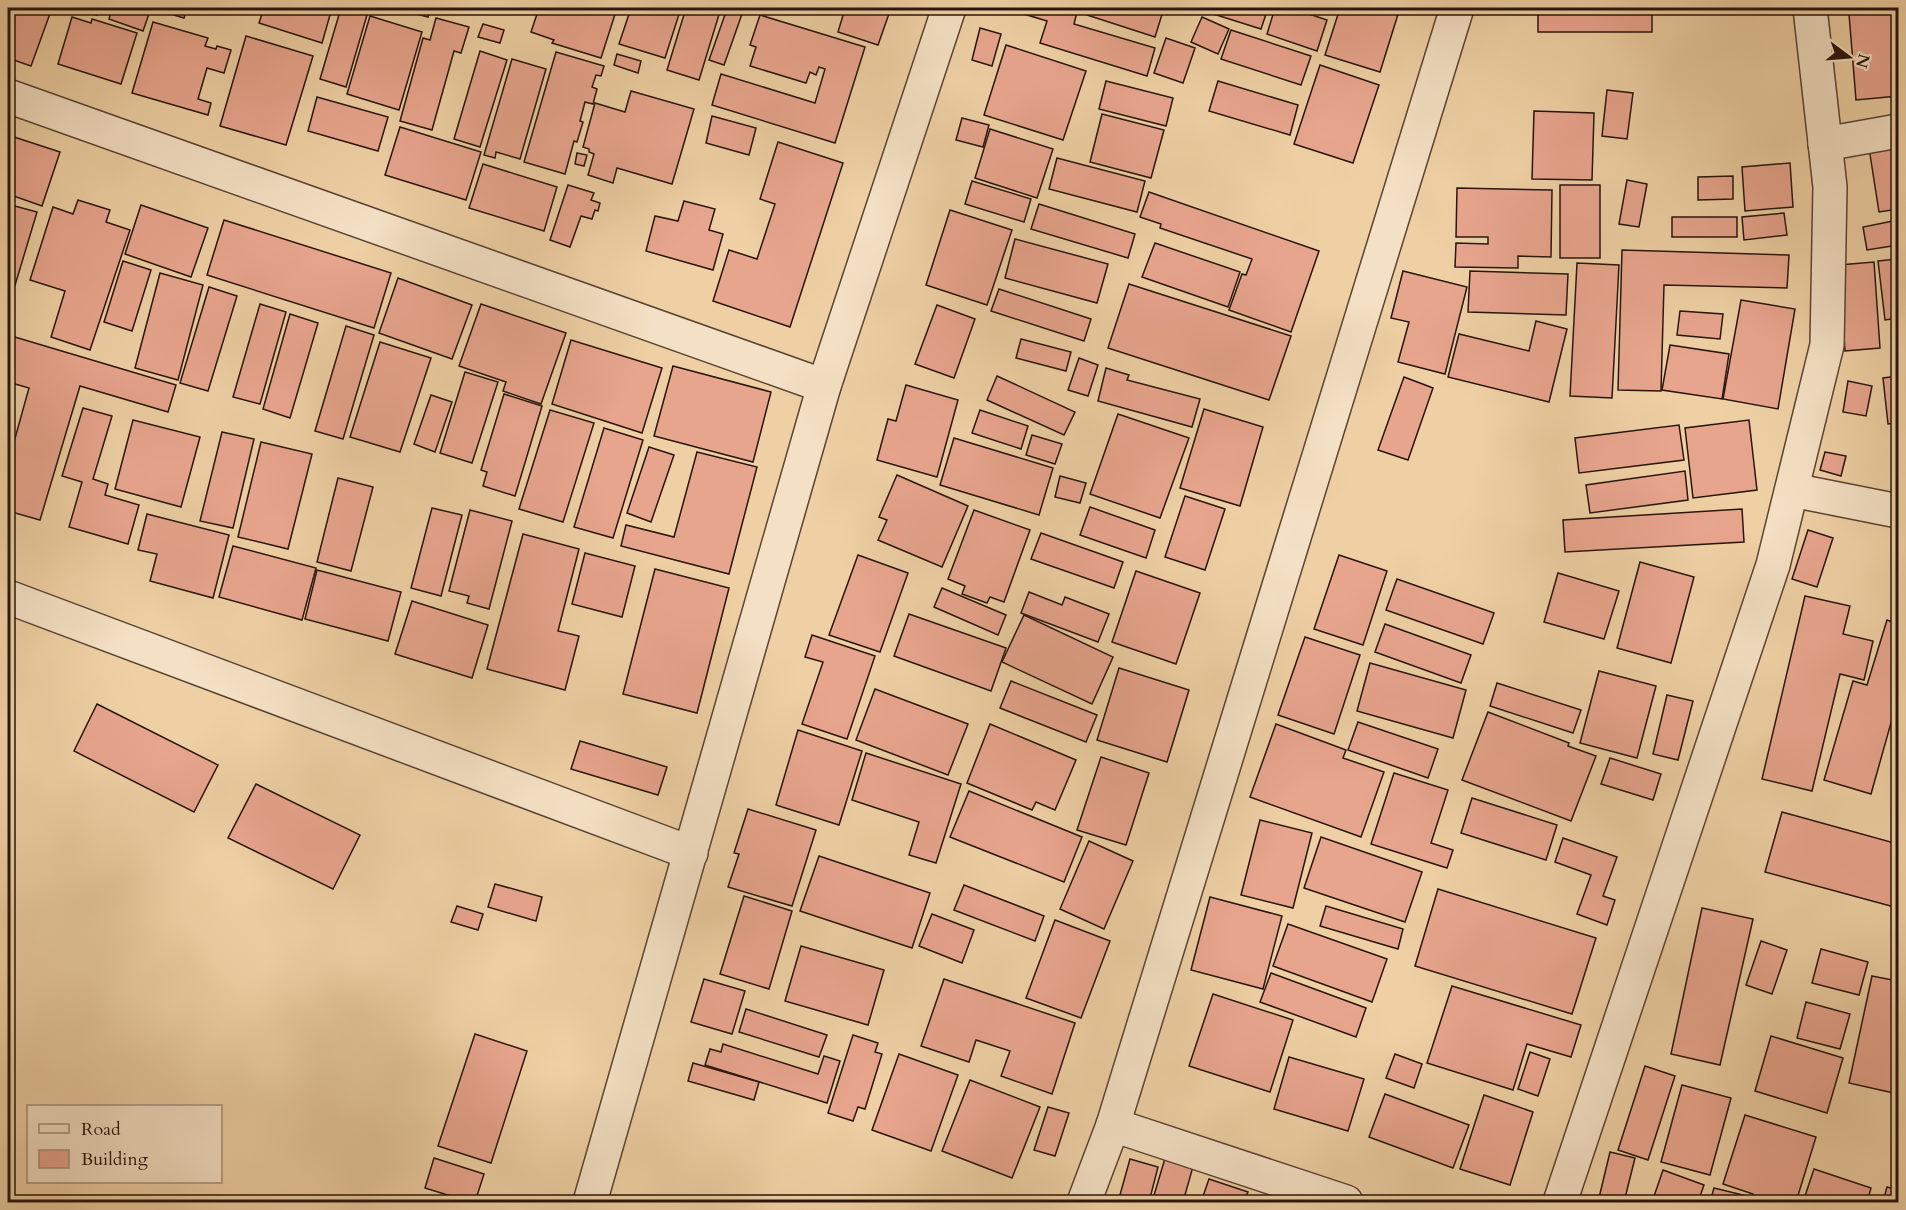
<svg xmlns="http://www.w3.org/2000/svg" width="1906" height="1210" font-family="Cardo,serif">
<rect width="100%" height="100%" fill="#eed0a4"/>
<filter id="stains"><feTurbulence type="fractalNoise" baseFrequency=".00333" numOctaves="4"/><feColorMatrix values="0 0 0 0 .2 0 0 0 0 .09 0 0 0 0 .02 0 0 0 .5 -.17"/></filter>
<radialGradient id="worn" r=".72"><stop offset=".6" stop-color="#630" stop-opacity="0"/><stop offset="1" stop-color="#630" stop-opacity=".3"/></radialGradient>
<g fill="#e8a58e" stroke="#28150d" stroke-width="1.5">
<polygon points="8,8 52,8 31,66 8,58"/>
<polygon points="74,8 99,8 97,15"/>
<polygon points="112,8 151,8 143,31 109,19"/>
<polygon points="166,8 187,8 184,18 164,12"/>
<polygon points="264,8 332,8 322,43 259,23"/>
<polygon points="341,8 367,15 346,87 320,79"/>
<polygon points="395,8 431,8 428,17"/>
<polygon points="539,8 617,8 601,58 552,43 554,40 531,32"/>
<polygon points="631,8 681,8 665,58 619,44"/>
<polygon points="686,8 721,8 699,80 667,70"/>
<polygon points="830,8 891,8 878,45 838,32 844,12"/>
<polygon points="1015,8 1078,8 1074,24 1155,48 1147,76 1040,43 1047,21 1014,11"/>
<polygon points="1086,8 1164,8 1155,37 1084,14"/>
<polygon points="1208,8 1268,8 1261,29 1207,12"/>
<polygon points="1275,8 1291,8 1327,20 1317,51 1267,34"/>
<polygon points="1340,8 1388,8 1399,11 1380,72 1325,55"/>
<rect x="1538" y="8" width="114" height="24"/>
<polygon points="727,9 742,14 724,65 709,60"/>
<polygon points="1897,10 1898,96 1856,100 1849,14"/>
<polygon points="760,15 865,47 835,143 712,105 721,74 815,103 825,69 819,67 816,75 810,72 806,83 750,66 756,47 750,45"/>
<polygon points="370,16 422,32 399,110 347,94"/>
<polygon points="72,17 91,23 92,19 137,33 121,84 58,64"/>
<polygon points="1202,17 1229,29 1218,54 1191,42"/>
<polygon points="436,18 469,27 461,53 454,51 432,130 400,121 423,38 430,40"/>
<polygon points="153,22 208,38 205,46 216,49 217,46 231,50 224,73 207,68 198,99 211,103 208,115 132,93"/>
<polygon points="483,24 504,30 500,43 478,37"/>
<polygon points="980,28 1001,34 992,66 972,60"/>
<polygon points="1231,30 1311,56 1301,85 1221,59"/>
<polygon points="246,36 313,56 286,145 220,126"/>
<polygon points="1166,38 1195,48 1183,83 1154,73"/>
<polygon points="1006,45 1086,71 1063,140 984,115"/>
<polygon points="480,51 507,60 480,147 454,139"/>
<polygon points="556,52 604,66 601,76 596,75 592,87 597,89 593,104 585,102 580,121 583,122 577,142 574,141 565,174 524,162"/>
<polygon points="617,54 641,61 638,73 614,65"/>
<polygon points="512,59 546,69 520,159 496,152 495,158 484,155"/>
<polygon points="1320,65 1379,85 1353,163 1294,144"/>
<polygon points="1106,81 1173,98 1166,126 1099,109"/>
<polygon points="1218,81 1298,105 1290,135 1209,111"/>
<polygon points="1607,90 1633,93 1627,139 1602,136"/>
<polygon points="631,91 694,109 672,184 617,168 613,183 588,175 594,154 589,152 589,149 583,147 595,103 625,112"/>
<polygon points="317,97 388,117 378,151 308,131"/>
<polygon points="1534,111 1594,113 1592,180 1532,179"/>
<polygon points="1102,114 1164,130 1151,178 1090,162"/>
<polygon points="712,116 756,128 749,155 706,143"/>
<polygon points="962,118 989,125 983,147 956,140"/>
<polygon points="400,127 481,152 466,200 385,175"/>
<polygon points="990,129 1053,149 1037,198 975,178"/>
<polygon points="8,135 60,152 42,206 8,194"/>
<polygon points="778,142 843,163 790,327 713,301 729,250 757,259 775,204 760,199"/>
<polygon points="1898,144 1898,209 1879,212 1869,148"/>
<polygon points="577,153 587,155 584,166 575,164"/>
<polygon points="1057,158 1145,181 1137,212 1049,189"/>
<polygon points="1790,163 1793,207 1745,211 1742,167"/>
<polygon points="483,164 557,187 544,231 469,208"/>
<polygon points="1733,176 1733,199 1698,200 1698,177"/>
<polygon points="1627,180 1647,184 1639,227 1619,224"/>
<polygon points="972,181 1031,199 1024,222 965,204"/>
<polygon points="568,185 594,193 591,200 600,203 598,211 595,210 592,219 581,216 570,247 550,240"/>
<rect x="1560" y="185" width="40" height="73"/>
<polygon points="1457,188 1552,190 1551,257 1518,256 1518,268 1455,267 1456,243 1488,244 1488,237 1456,237"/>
<polygon points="1149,192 1319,251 1291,332 1229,310 1242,274 1246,275 1252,259 1160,228 1161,224 1140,217"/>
<polygon points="78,200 110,210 106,222 130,230 90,350 51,337 65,291 30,280 53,207 73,214"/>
<polygon points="684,201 715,209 709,230 723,234 713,270 646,251 655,216 678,221"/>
<polygon points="1039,204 1135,234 1128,258 1031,229"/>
<polygon points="11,205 37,212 10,302 8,301 8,217"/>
<polygon points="141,205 208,228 191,277 125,254"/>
<polygon points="950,210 1012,230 987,305 926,285"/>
<polygon points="1784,213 1787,235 1744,240 1742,217"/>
<rect x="1672" y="217" width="65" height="20"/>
<polygon points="224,220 391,273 374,328 207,275"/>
<polygon points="1898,220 1898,245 1867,250 1863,227"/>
<polygon points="1015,239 1108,264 1097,303 1005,278"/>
<polygon points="1155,243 1240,272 1228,307 1142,277"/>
<polygon points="1622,250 1789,255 1787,288 1664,285 1661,391 1618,390"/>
<polygon points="1898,259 1898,318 1885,320 1878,261"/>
<polygon points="123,261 151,270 132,331 104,322"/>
<polygon points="1874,262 1880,348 1845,351 1839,265"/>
<polygon points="1577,263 1619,265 1612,398 1570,396"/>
<polygon points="1403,271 1467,287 1445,374 1398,362 1409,322 1391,318"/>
<polygon points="1470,271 1568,274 1566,315 1468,312"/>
<polygon points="160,273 203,285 178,380 135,368"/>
<polygon points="398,278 472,305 452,359 379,333"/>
<polygon points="1129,284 1291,336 1269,400 1108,348"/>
<polygon points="209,287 237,296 208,391 180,383"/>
<polygon points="999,289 1091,319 1084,341 991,311"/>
<polygon points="1741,300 1795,309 1778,409 1723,399"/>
<polygon points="260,304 286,312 260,404 233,397"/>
<polygon points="481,304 566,333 541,404 503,391 506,382 459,366"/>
<polygon points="937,305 975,319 954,378 915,364"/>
<polygon points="1680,311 1723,314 1720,339 1677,335"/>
<polygon points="290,314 318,323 290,418 263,409"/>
<polygon points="1536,321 1567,329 1549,402 1448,377 1459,334 1529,351"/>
<polygon points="1898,321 1898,352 1897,352 1892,322"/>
<polygon points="346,326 374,335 343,439 315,431"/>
<polygon points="8,335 176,385 168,412 80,386 40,520 8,511 8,448 12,449 29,388 8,382"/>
<polygon points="1021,339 1071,352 1066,371 1016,358"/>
<polygon points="571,340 662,368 642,433 552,404"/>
<polygon points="380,342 431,358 400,452 350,437"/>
<polygon points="1670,345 1729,354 1722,399 1662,390"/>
<polygon points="1079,358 1098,365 1088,396 1068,390"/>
<polygon points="673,366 771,392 753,462 654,436"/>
<polygon points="1106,368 1129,375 1127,380 1200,399 1192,427 1098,401"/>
<polygon points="465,372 498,382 472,463 440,453"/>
<polygon points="997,376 1075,412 1064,435 987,400"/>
<polygon points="1898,376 1898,423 1888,424 1883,378"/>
<polygon points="1404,377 1433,388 1408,460 1378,450"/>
<polygon points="1848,381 1872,386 1866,416 1843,412"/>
<polygon points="906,385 958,400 937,477 877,460 888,419 896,421"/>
<polygon points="504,394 542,406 515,496 483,486 487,472 481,470"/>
<polygon points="431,395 452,402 435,452 414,444"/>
<polygon points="83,408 112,416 93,479 108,484 105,495 139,505 128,544 69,527 82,482 62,476"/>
<polygon points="1204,409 1263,427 1240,506 1180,488"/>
<polygon points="550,410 594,423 563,522 519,509"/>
<polygon points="980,410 1028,426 1021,449 972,433"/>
<polygon points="1118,414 1189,438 1160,518 1090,494"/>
<polygon points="133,420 200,437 181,507 115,489"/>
<polygon points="1749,420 1757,490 1693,498 1685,428"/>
<polygon points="1679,425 1684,460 1579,473 1575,438"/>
<polygon points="604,428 643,440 613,538 574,527"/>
<polygon points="222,432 254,439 233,528 200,521"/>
<polygon points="1032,435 1062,444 1055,464 1026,455"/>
<polygon points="954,438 1053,468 1039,515 940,485"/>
<polygon points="261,442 312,454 288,549 238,537"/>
<polygon points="649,447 674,455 651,522 627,513"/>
<polygon points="697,452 757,467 729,574 621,546 626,525 674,537"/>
<polygon points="1825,452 1846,456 1841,476 1820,470"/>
<polygon points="1685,471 1688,500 1590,513 1586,485"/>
<polygon points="897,475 968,506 942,567 878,540 887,520 879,517"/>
<polygon points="1060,476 1086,483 1080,503 1055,497"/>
<polygon points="338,478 373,487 351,571 317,562"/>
<polygon points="1185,496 1225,509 1205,570 1165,557"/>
<polygon points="1090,507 1155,530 1146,558 1080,535"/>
<polygon points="432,508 462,515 441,596 411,588"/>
<polygon points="1742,509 1744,542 1565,552 1563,520"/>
<polygon points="470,510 512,521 489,609 467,603 469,596 449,591"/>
<polygon points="974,510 1030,530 1004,602 990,597 987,603 962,594 965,586 948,579"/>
<polygon points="147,514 229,535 213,598 150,581 157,554 138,550"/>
<polygon points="1808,530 1833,538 1817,587 1792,579"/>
<polygon points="1041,533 1123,562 1114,588 1031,559"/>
<polygon points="523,534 579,549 558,631 579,636 565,690 487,669"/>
<polygon points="233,546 316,568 302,620 219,597"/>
<polygon points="585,553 635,566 622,617 572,604"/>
<polygon points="858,555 908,573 880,652 829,635"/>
<polygon points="1339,555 1387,571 1363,645 1314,629"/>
<polygon points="1640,562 1694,577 1671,663 1617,648"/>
<polygon points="655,569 729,588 697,713 623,694"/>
<polygon points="317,570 401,592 388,641 305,619"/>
<polygon points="1136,571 1200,593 1176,664 1112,642"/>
<polygon points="1558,573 1619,591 1604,639 1544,622"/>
<polygon points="1397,579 1494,613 1483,644 1386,610"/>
<polygon points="942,588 1006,615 998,635 934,607"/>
<polygon points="1029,592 1062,605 1065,597 1109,614 1098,642 1021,613"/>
<polygon points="1805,596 1850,606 1843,634 1873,641 1864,680 1840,674 1812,791 1762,779"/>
<polygon points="412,601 488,625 472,678 395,654"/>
<polygon points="909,614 1006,648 991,691 894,656"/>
<polygon points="1024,615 1113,657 1092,704 1002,662"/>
<polygon points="1887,620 1898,624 1898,698 1871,794 1824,780 1853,681 1867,685"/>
<polygon points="1385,624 1471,655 1461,683 1375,652"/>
<polygon points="812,635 875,656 847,739 802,724 823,662 805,657"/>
<polygon points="1305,637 1360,655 1334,734 1278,715"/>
<polygon points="1370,663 1466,690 1453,738 1357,711"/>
<polygon points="1119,668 1189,690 1167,762 1097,740"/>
<polygon points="1599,671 1656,686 1637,758 1580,743"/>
<polygon points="1011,681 1097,715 1086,742 1000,708"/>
<polygon points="1497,683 1581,710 1573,733 1490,706"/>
<polygon points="875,689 968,724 948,775 856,740"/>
<polygon points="1667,695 1693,701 1678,760 1653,754"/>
<polygon points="97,704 218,765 194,812 74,751"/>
<polygon points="1488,712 1569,743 1568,746 1596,756 1571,821 1462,780"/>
<polygon points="1358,722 1438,749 1428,778 1348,750"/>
<polygon points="990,724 1076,760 1055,810 1036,802 1032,810 967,783"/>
<polygon points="1276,724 1346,750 1343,758 1384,772 1361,837 1250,797"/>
<polygon points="798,730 862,751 839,825 776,805"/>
<polygon points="580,741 667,767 658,795 571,769"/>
<polygon points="866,753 961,784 936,863 909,855 919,822 852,800"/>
<polygon points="1101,757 1149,773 1126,845 1077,830"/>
<polygon points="1610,758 1661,774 1653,800 1601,784"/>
<polygon points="1394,773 1448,790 1431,843 1453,850 1447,868 1371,844"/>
<polygon points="256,784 360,835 333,889 228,838"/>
<polygon points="969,791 1082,837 1064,882 950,837"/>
<polygon points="1472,798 1557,825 1546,860 1461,833"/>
<polygon points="748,809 816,830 792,906 728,887 739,854 734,853"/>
<polygon points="1782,812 1898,844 1898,908 1765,872"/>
<polygon points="1260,820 1312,833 1293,908 1241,895"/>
<polygon points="1321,837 1422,872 1405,922 1304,888"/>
<polygon points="1563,838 1617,857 1603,896 1615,900 1607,925 1577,914 1591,875 1555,862"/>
<polygon points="1089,841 1133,861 1104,929 1060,909"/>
<polygon points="819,856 930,893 912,948 800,911"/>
<polygon points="495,884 542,897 536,921 488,907"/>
<polygon points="964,885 1044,916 1035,941 954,910"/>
<polygon points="1438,889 1596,938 1572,1014 1415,966"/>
<polygon points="744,896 792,911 769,989 720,974"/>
<polygon points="1210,897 1282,916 1263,989 1191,970"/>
<polygon points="457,906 483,914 478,930 451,922"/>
<polygon points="1326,906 1403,929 1398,949 1320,926"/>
<polygon points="1702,908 1753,919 1720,1065 1671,1054"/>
<polygon points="932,914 974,930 962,963 919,946"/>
<polygon points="1055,920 1110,941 1081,1018 1026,998"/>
<polygon points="1288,924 1387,959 1372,1002 1273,966"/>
<polygon points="1761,941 1787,950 1772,994 1746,985"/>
<polygon points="801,946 884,970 868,1025 785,1001"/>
<polygon points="1821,949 1868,962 1859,995 1812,983"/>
<polygon points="1271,973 1366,1008 1356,1037 1260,1002"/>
<polygon points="1872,976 1898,981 1898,1094 1849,1083"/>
<polygon points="704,979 745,991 732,1034 691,1022"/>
<polygon points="944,979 1075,1023 1052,1094 1001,1076 1010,1051 976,1040 969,1062 921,1046"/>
<polygon points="1452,986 1581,1025 1571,1057 1527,1044 1513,1090 1427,1063"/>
<polygon points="1213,994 1293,1020 1270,1092 1189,1066"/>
<polygon points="1806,1002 1850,1014 1840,1049 1797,1038"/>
<polygon points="746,1009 827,1035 819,1057 739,1032"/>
<polygon points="475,1034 527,1051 491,1163 438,1146"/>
<polygon points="853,1035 878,1043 875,1052 882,1054 865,1109 858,1107 853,1121 828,1113"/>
<polygon points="1771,1036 1843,1058 1827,1113 1755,1091"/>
<polygon points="723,1044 818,1074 824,1056 840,1061 827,1103 705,1065 710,1049 721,1052"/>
<polygon points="1530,1052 1550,1059 1538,1096 1518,1089"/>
<polygon points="899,1054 958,1075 931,1151 872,1130"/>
<polygon points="1395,1054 1422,1064 1414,1088 1386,1078"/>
<polygon points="1289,1057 1364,1079 1348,1131 1274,1109"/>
<polygon points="693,1063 759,1082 754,1100 688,1081"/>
<polygon points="1645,1066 1675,1076 1648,1160 1618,1150"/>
<polygon points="970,1080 1040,1107 1012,1178 942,1151"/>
<polygon points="1682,1085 1731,1098 1710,1175 1661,1162"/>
<polygon points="1385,1094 1469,1125 1453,1168 1369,1137"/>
<polygon points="1484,1095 1533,1112 1510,1185 1460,1169"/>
<polygon points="1048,1107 1069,1113 1055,1156 1034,1150"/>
<polygon points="1745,1115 1816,1137 1796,1202 1751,1202 1753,1194 1723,1184"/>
<polygon points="1610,1152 1635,1158 1624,1202 1598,1202"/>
<polygon points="1166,1155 1194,1163 1183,1202 1152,1202"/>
<polygon points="434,1158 484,1174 475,1202 452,1202 454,1197 425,1188"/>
<polygon points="1130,1159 1158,1167 1149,1202 1118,1202"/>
<polygon points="1814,1169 1871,1188 1867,1202 1803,1202"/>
<polygon points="1663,1170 1704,1185 1698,1202 1652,1202"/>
<polygon points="1209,1179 1248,1192 1244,1202 1201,1202"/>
<polygon points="1887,1187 1898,1190 1898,1202 1883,1202"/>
<polygon points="1714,1188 1743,1195 1741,1202 1710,1202"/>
</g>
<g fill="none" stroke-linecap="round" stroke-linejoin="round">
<defs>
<g id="minor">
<polyline points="8,96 824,386"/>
<polyline points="1825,144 1898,131"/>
<polyline points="1792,490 1898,511"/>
<polyline points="8,597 691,853"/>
<polyline points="1113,1125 1346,1202"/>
<polyline points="590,1202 824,386 949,8"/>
<polyline points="1084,1202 1113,1125 1457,8"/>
<polyline points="1560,1202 1773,565 1827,345 1830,187 1810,8"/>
</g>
</defs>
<use href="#minor" stroke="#5a4433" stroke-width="36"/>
<use href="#minor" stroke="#f4e0c4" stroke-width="33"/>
</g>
<rect width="1906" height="1210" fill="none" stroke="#eed0a4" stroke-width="30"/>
<rect x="9" y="9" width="1888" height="1192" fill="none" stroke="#28150d" stroke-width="3"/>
<rect x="15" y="15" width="1876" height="1180" fill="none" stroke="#28150d" stroke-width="1.5"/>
<rect x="27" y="1105" width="195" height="78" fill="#f4e0c4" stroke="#a28f7b" stroke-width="1.5"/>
<rect x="39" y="1124" width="30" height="9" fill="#f4e0c4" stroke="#a28f7b" stroke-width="1.5"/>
<text x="81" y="1135" font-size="18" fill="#28150d">Road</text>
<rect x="39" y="1150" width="30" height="18" fill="#e8a58e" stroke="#a28f7b" stroke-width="1.5"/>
<text x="81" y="1165" font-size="18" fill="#28150d">Building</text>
<g transform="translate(1849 57) rotate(106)" stroke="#f4e0c4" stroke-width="4.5" paint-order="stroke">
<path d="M0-4.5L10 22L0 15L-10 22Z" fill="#28150d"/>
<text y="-9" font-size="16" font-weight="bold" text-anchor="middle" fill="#28150d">N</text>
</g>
<rect width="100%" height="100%" filter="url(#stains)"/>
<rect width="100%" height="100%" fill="url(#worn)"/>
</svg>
